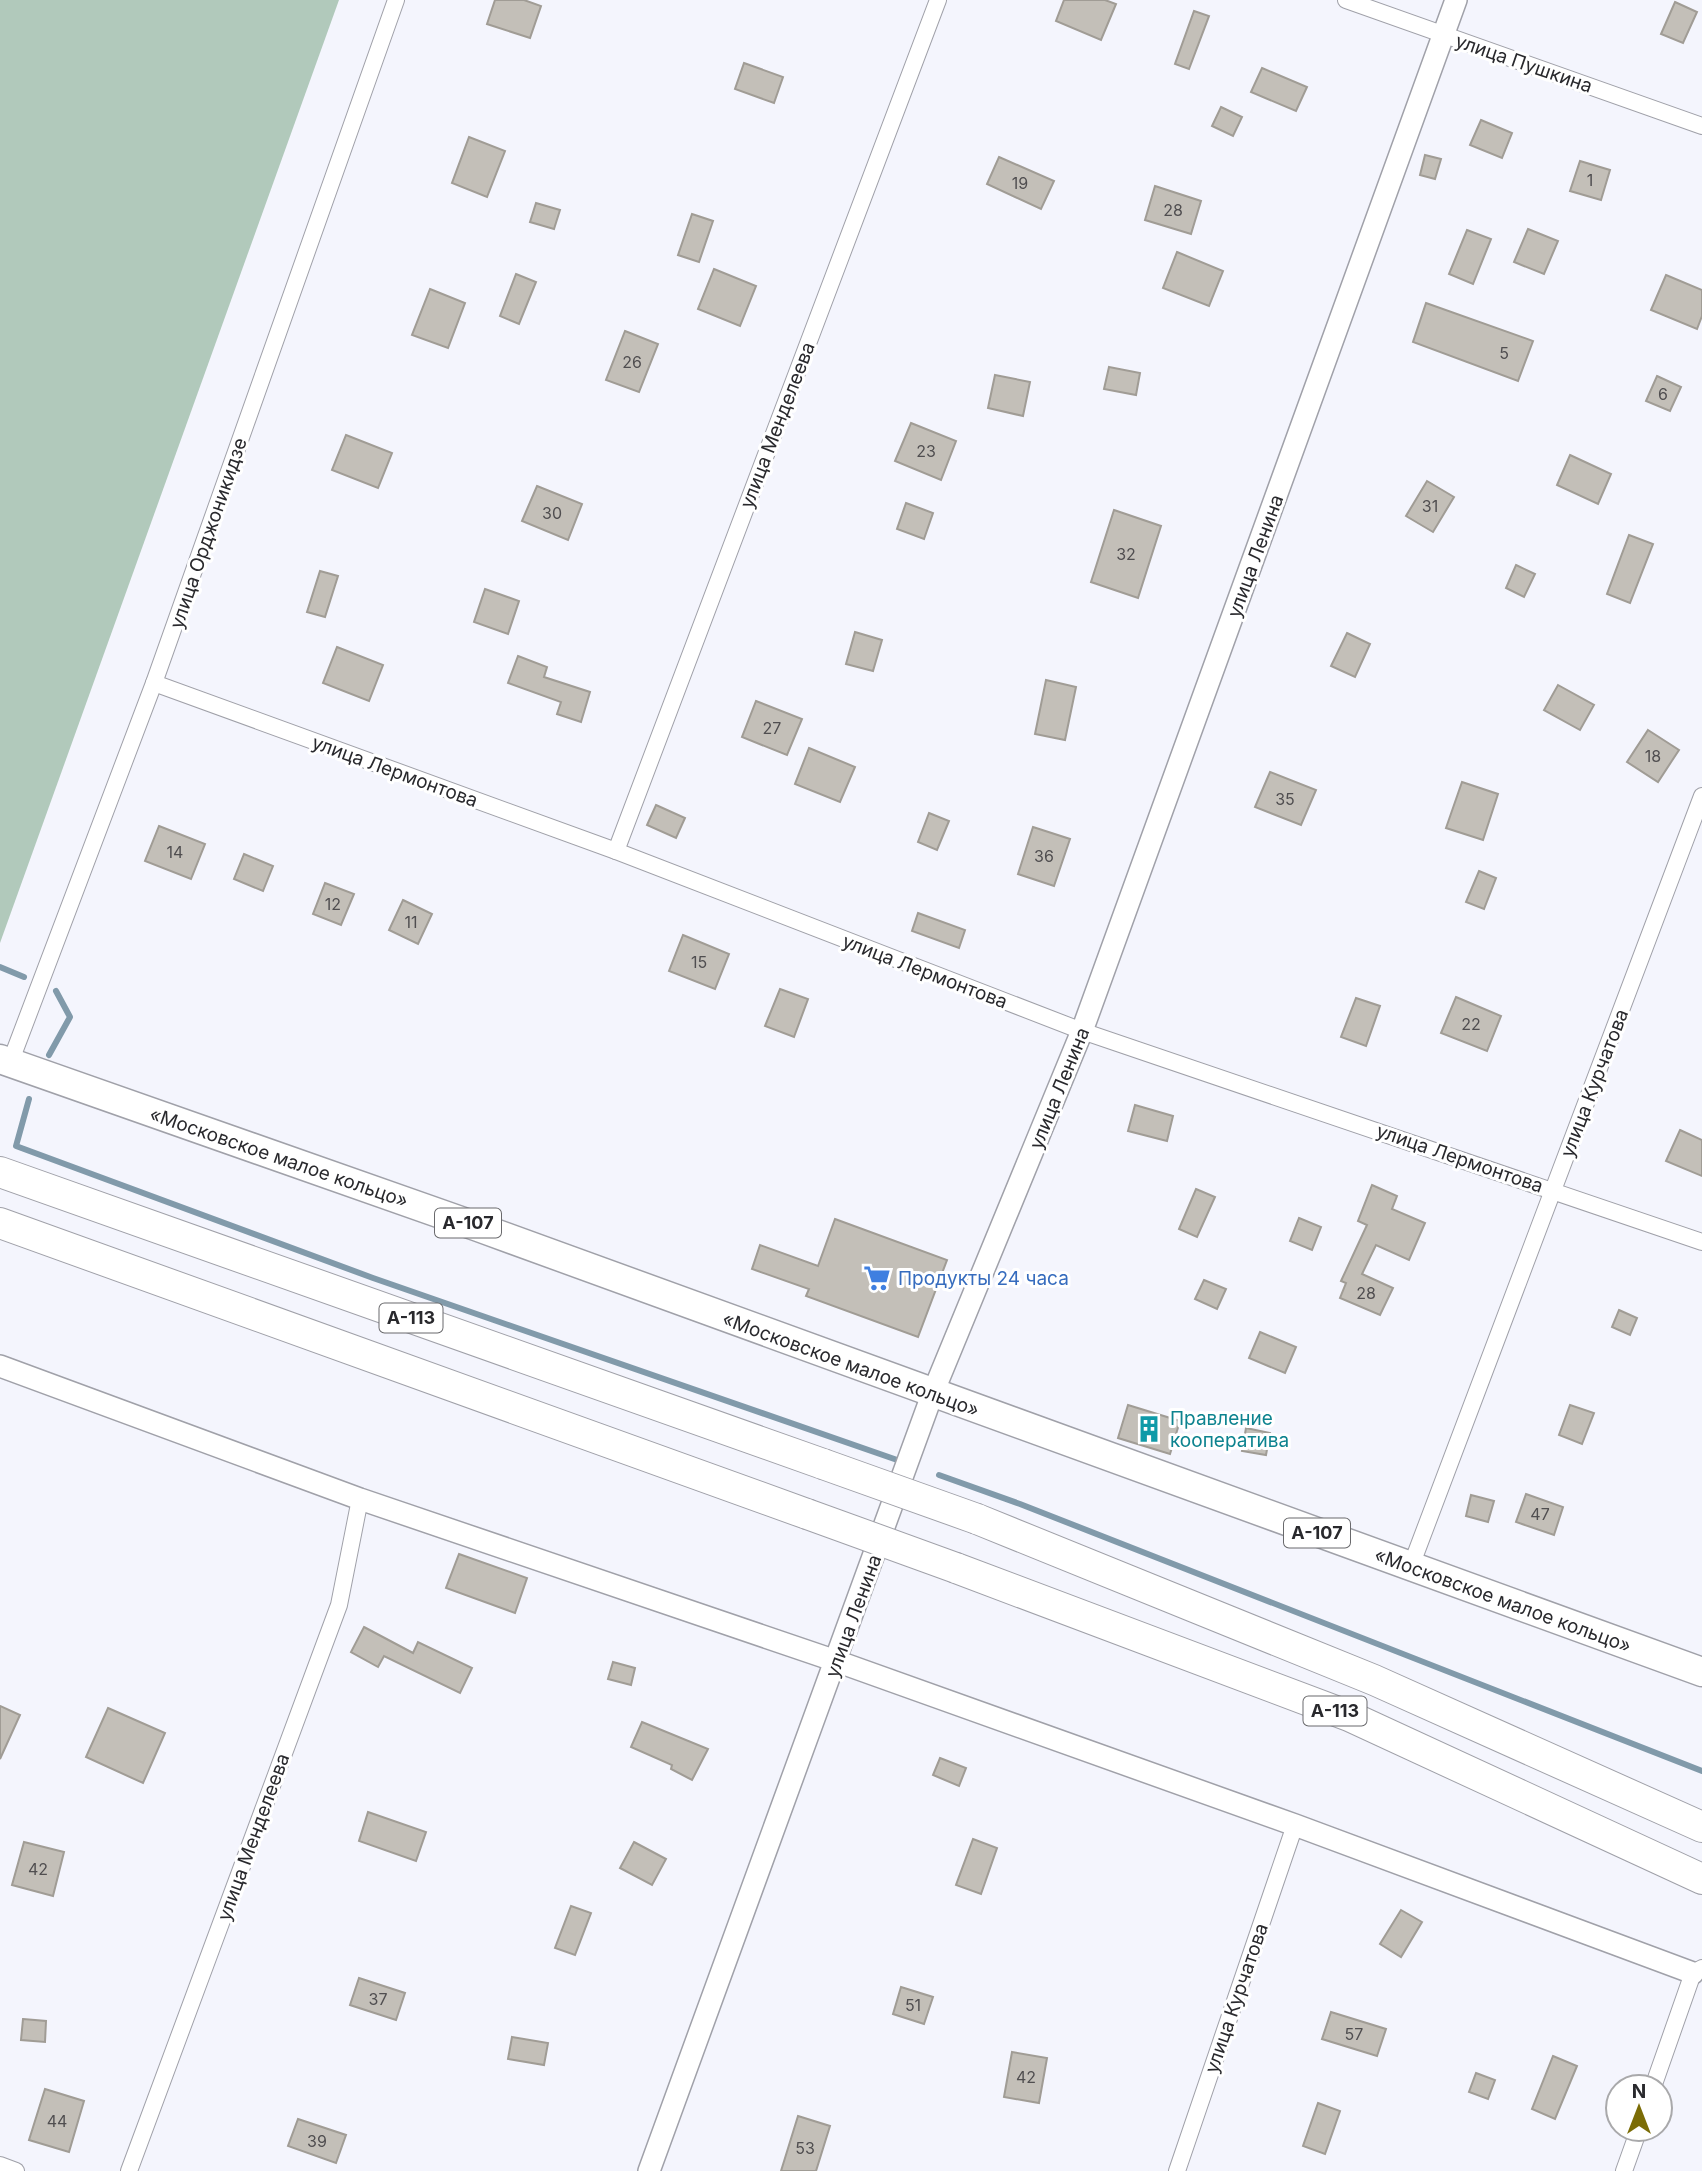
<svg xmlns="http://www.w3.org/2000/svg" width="1702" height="2171" font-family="Inter,sans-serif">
<rect width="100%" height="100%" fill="#f4f5fd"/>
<polygon fill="#b1c9bb" points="0,0 339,0 0,943"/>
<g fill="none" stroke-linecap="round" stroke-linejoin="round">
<g stroke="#819aaa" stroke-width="6">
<polyline points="0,967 24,977"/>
<polyline points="49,1055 70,1017 56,991"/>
<polyline points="29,1099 16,1146 373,1278 903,1462"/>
<polyline points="939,1475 1020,1504 1702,1771"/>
</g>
</g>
<g fill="#c3bfb8" stroke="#a09c95" stroke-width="2">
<polygon points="495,0 524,0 541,6 530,38 487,24"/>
<polygon points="1064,0 1105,0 1116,4 1101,40 1056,21"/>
<polygon points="1675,2 1697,12 1683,43 1661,34"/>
<polygon points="1194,11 1209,16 1189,69 1175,64"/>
<polygon points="744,63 783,77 774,103 735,89"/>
<polygon points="1262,68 1307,87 1296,111 1251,92"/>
<polygon points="1221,107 1242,117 1233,136 1212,126"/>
<polygon points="1481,120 1512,133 1502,158 1470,145"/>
<polygon points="469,137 505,151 487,197 452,183"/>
<polygon points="1425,155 1441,159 1435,179 1420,175"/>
<polygon points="999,157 1054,181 1041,209 987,184"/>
<polygon points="1580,161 1610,170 1601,200 1570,191"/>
<polygon points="1155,186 1201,201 1191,234 1145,220"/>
<polygon points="536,203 560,210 554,229 530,222"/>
<polygon points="692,214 713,221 699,262 678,255"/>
<polygon points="1528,229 1558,241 1544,274 1514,262"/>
<polygon points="1467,230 1491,239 1473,284 1449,274"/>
<polygon points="1177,252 1223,271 1209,306 1163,288"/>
<polygon points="714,269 756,286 740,326 698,309"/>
<polygon points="516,274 536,282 519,324 500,316"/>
<polygon points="1666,275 1702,290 1702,316 1697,329 1651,310"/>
<polygon points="430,289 465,303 448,348 412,335"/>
<polygon points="1426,303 1533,341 1518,381 1413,342"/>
<polygon points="625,331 658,344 639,392 606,380"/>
<polygon points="1109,367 1140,373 1136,395 1104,389"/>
<polygon points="995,375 1030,382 1023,416 988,408"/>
<polygon points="1657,376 1681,387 1670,411 1646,401"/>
<polygon points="911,423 956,441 941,480 895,461"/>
<polygon points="346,435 392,453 378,488 332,470"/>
<polygon points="1570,455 1611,474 1598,504 1557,485"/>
<polygon points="1427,481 1454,497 1433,532 1406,516"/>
<polygon points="537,486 582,504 568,540 522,521"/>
<polygon points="906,503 933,513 924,539 897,529"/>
<polygon points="1114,510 1161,526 1138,598 1091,582"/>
<polygon points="1629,535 1653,544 1630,603 1607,594"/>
<polygon points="1516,565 1535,574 1524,597 1506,588"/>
<polygon points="320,571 338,576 325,617 307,612"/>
<polygon points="485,589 519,601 508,634 474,622"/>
<polygon points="855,632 882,640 873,671 846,664"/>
<polygon points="1347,633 1370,644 1355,677 1331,666"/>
<polygon points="337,647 383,665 369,701 323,683"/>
<polygon points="518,656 547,667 544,677 590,692 581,722 557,714 561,702 508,683"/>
<polygon points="1046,680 1076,687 1065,740 1035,734"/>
<polygon points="1558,685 1594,705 1580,730 1544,710"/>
<polygon points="756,701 802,719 787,755 742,737"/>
<polygon points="1648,730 1679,750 1658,782 1627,762"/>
<polygon points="809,748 855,767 840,802 795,784"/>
<polygon points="1270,772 1316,790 1301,825 1255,807"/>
<polygon points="1462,782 1498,794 1483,840 1446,828"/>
<polygon points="656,805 685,818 676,838 647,825"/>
<polygon points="929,813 949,821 937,850 918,842"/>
<polygon points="159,826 205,844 191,879 145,861"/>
<polygon points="1033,827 1070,839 1054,886 1018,874"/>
<polygon points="244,854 273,866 263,891 234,879"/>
<polygon points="1479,871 1496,878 1484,909 1466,902"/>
<polygon points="325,883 354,894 341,925 313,914"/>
<polygon points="403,900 432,914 418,944 389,930"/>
<polygon points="918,913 965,930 959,948 912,931"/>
<polygon points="683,935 729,954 715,989 669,971"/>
<polygon points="780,989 808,999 794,1037 765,1026"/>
<polygon points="1456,997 1501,1016 1487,1051 1441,1033"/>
<polygon points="1356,998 1380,1006 1366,1046 1341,1037"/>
<polygon points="1135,1105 1173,1116 1167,1141 1128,1131"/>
<polygon points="1680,1130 1702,1140 1702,1176 1666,1161"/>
<polygon points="1372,1185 1397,1196 1392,1209 1425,1223 1409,1260 1376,1245 1362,1274 1393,1288 1380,1315 1340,1298 1346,1283 1341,1281 1367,1225 1358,1221"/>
<polygon points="1196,1189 1215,1197 1197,1237 1179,1229"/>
<polygon points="1299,1218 1321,1227 1312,1250 1290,1241"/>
<polygon points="835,1219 947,1260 918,1337 806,1296 809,1289 752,1269 760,1245 818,1266"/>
<polygon points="1204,1280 1226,1289 1217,1309 1195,1299"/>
<polygon points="1619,1310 1637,1318 1630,1335 1612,1327"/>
<polygon points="1260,1332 1296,1347 1285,1373 1249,1358"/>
<polygon points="1128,1405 1180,1421 1170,1454 1118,1438"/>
<polygon points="1570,1405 1594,1413 1582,1444 1559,1435"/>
<polygon points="1246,1428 1270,1433 1266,1455 1242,1451"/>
<polygon points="1526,1494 1563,1507 1554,1535 1516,1522"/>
<polygon points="1471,1495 1494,1501 1488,1522 1466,1516"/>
<polygon points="459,1554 527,1578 515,1613 446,1588"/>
<polygon points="364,1627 413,1653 418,1642 472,1668 460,1693 384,1656 378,1667 351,1652"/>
<polygon points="613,1662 635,1668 631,1685 608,1679"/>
<polygon points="0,1706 20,1715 0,1759"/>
<polygon points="108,1708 165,1733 143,1783 86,1757"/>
<polygon points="642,1722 708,1749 692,1780 671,1769 672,1765 631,1747"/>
<polygon points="940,1758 966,1768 959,1786 933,1775"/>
<polygon points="368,1812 426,1832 416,1861 359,1841"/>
<polygon points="973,1839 997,1848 981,1894 956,1885"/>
<polygon points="24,1842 64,1852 53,1896 12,1885"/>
<polygon points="634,1842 666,1859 652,1885 620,1868"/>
<polygon points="571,1906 591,1913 575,1955 555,1948"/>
<polygon points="1401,1910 1422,1922 1401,1957 1380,1944"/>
<polygon points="359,1978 405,1993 396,2020 350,2005"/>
<polygon points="901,1987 933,1997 924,2024 893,2014"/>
<polygon points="1331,2012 1386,2029 1377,2056 1322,2039"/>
<polygon points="23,2019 46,2021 45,2042 21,2040"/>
<polygon points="512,2037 548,2043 544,2065 508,2059"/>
<polygon points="1012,2052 1047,2058 1039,2103 1004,2097"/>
<polygon points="1553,2056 1577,2066 1555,2119 1532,2109"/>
<polygon points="1476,2073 1495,2080 1488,2099 1469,2092"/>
<polygon points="45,2089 84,2101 69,2152 29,2140"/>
<polygon points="1318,2103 1340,2111 1325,2154 1303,2146"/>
<polygon points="798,2116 830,2126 816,2171 781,2171"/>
<polygon points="298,2119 346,2135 336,2163 288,2146"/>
</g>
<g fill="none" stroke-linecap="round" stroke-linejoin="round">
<defs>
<g id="minor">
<polyline points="1346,0 1702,126"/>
<polyline points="154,683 616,851 1082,1031 1702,1242"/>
<polyline points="616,851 938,0"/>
<polyline points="10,1063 154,683 396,0"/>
<polyline points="1411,1566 1702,796"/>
<polyline points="1653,2087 1693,1973 1702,1968"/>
<polyline points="0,2165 16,2171"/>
<polyline points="129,2171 339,1605 360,1499"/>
<polyline points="1177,2171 1295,1825"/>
<polyline points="1624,2171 1639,2129"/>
</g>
<g id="tertiary">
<polyline points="0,1366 360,1499 836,1661 1295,1825 1693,1973"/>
<polyline points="649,2171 932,1395 1082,1031 1456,0"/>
</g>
<polyline id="trunk" points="0,1059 478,1227 1702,1672"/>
<g id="motorway">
<polyline points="0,1172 823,1464"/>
<polyline points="0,1223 807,1514"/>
<polyline points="977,1519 1374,1680 1702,1827"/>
<polyline points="956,1568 1349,1716 1702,1879"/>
</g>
</defs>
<use href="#minor" stroke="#a0a1a9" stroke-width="18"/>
<use href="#tertiary" stroke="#a0a1a9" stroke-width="24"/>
<use href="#trunk" stroke="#a0a1a9" stroke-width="31"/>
<use href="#motorway" stroke="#a0a1a9" stroke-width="32"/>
<use href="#minor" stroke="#fff" stroke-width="16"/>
<use href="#tertiary" stroke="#fff" stroke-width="21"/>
<use href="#trunk" stroke="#fff" stroke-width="28"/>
<use href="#motorway" stroke="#fff" stroke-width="30"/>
<defs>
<g id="motorway-bridge">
<polyline points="823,1464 977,1519"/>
<polyline points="807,1514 956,1568"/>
</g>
</defs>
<use href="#motorway-bridge" stroke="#a0a1a9" stroke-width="32" stroke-linecap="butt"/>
<use href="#motorway-bridge" stroke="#fff" stroke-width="30"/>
</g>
<defs>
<symbol id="supermarket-bare" viewBox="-9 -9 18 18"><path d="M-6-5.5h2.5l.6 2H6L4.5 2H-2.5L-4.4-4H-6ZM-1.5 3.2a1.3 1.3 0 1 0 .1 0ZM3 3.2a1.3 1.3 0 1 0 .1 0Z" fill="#3f7fe0" stroke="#fff" stroke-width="2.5" paint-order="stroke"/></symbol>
<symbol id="building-bare" viewBox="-9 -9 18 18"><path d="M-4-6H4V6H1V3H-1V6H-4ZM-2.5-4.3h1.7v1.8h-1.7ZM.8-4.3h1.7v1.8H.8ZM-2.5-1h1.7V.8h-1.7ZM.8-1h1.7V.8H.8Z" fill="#0f9aa8" stroke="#fff" stroke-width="2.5" paint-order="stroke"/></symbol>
</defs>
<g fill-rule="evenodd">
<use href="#supermarket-bare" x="858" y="1259" width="38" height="38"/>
<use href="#building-bare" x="1130" y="1410" width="38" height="38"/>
</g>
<g text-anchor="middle" stroke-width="6" stroke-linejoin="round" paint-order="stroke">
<g font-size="16" fill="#504e50">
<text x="1590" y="186">1</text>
<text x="1020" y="189">19</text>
<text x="1173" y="216">28</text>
<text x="1504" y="359">5</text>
<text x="632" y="368">26</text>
<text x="1663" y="400">6</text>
<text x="926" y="457">23</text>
<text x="1430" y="512">31</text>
<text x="552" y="519">30</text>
<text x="1126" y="560">32</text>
<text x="772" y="734">27</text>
<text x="1653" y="762">18</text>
<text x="1285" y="805">35</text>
<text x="175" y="858">14</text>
<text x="1044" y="862">36</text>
<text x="333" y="910">12</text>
<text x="411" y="928">11</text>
<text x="699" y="968">15</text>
<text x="1471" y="1030">22</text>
<text x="1366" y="1299">28</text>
<text x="1540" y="1520">47</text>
<text x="38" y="1875">42</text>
<text x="378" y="2005">37</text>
<text x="913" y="2011">51</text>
<text x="1354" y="2040">57</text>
<text x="1026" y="2083">42</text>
<text x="57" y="2127">44</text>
<text x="317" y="2147">39</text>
<text x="805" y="2154">53</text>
</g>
<g fill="#fff" stroke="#69696c" stroke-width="2">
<rect x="435" y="1208.5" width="66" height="29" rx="5"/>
<rect x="379.5" y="1303.5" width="63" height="29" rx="5"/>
<rect x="1284" y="1518.5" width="66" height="29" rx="5"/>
<rect x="1303.5" y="1696.5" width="63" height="29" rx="5"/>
</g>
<g font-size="18" font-weight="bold" fill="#29292d">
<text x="468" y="1229">А-107</text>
<text x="411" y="1324">А-113</text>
<text x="1317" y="1539">А-107</text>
<text x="1335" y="1717">А-113</text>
</g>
<g font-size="19" fill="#29292d" stroke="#fff">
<text transform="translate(1524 63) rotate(19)" y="7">улица Пушкина</text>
<text transform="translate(777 425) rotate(-69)" y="7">улица Менделеева</text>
<text transform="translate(208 533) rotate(-71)" y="7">улица Орджоникидзе</text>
<text transform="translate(1255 556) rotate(-70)" y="7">улица Ленина</text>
<text transform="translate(395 771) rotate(20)" y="7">улица Лермонтова</text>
<text transform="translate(925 971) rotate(21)" y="7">улица Лермонтова</text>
<text transform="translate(1594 1083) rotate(-69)" y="7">улица Курчатова</text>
<text transform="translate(1059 1088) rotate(-68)" y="7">улица Ленина</text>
<text transform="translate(279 1157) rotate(19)" y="7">«Московское малое кольцо»</text>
<text transform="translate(1460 1158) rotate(19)" y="7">улица Лермонтова</text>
<text transform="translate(851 1364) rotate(20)" y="7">«Московское малое кольцо»</text>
<text transform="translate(1503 1600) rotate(20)" y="7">«Московское малое кольцо»</text>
<text transform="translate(853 1616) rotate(-70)" y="7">улица Ленина</text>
<text transform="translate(253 1837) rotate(-70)" y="7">улица Менделеева</text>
<text transform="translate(1236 1998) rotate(-71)" y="7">улица Курчатова</text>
</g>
<g font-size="19" fill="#366cbe" stroke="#fff" text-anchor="start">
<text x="898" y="1285">Продукты 24 часа</text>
</g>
<g font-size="19" fill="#0d838f" stroke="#fff" text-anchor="start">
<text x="1170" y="1425">Правление<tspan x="1170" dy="22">кооператива</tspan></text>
</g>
</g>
<g transform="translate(1639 2108)"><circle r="33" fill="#ffffff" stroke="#a9a9ab" stroke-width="2"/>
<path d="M0-5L12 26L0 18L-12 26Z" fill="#7b6c06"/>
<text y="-10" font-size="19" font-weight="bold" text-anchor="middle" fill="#29292d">N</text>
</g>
</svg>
